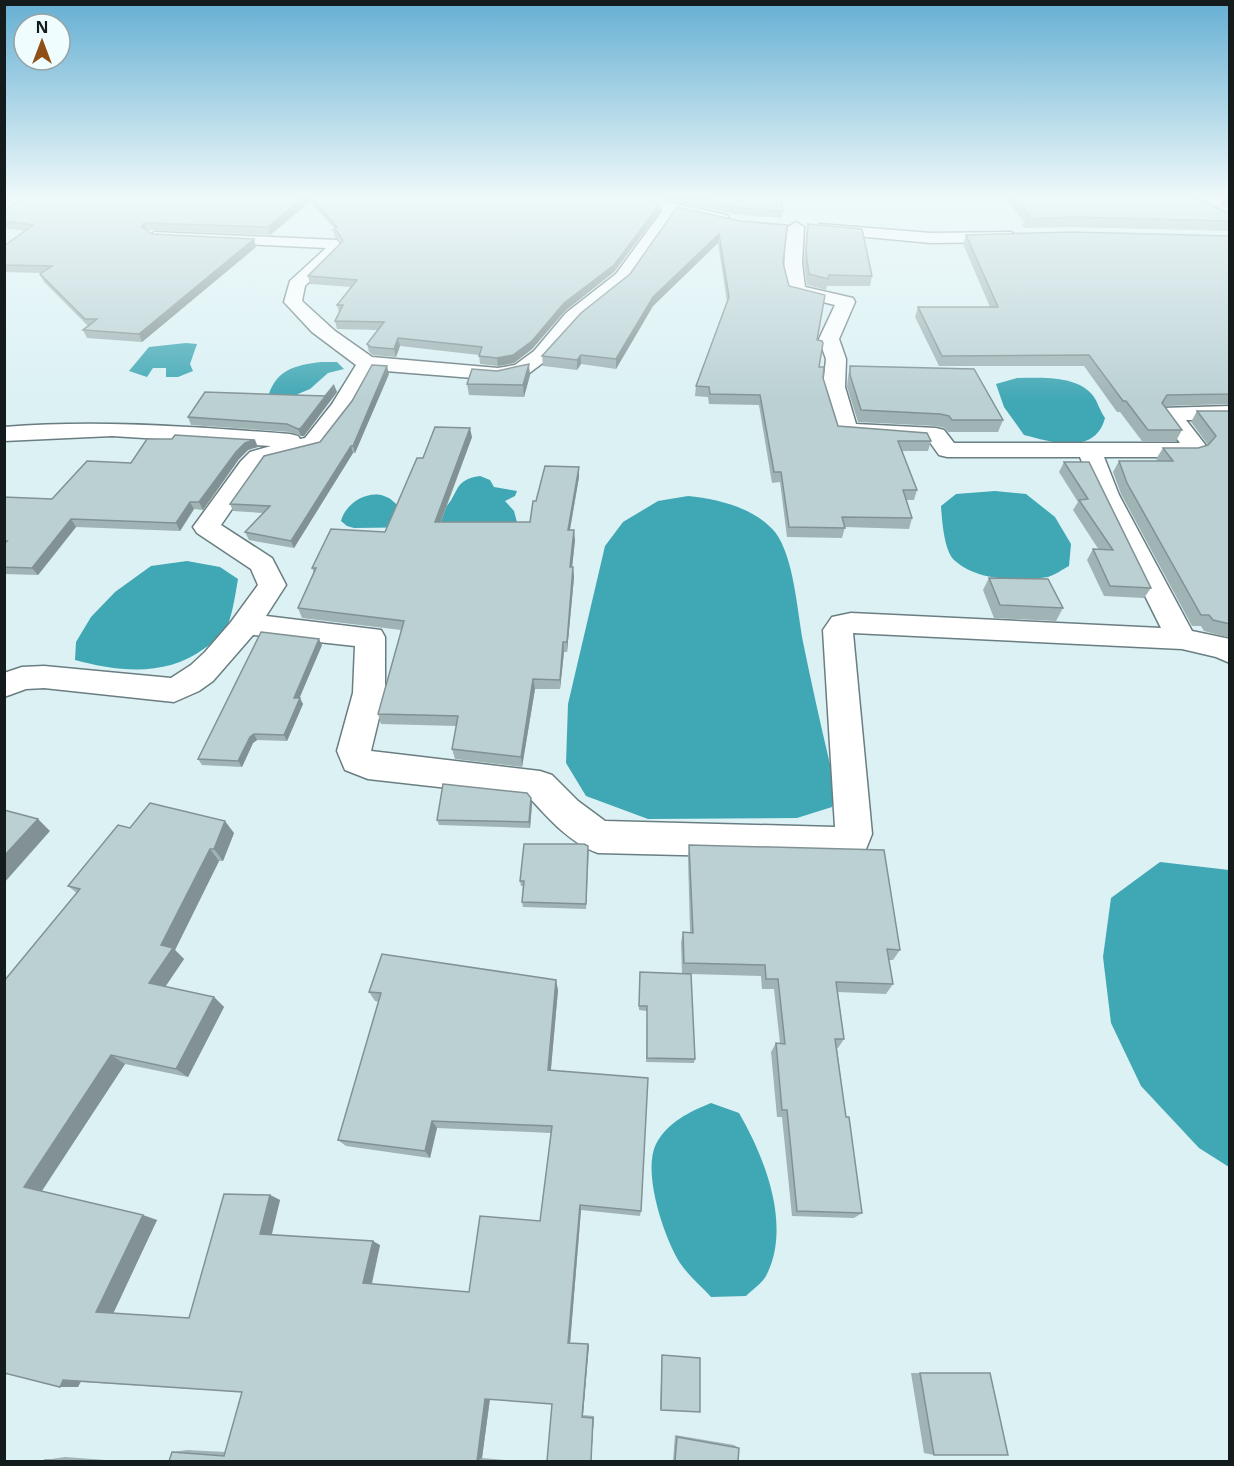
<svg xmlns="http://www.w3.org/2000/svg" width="1234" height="1466" font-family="'Noto Sans',sans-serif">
<rect width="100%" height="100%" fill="#dbf1f4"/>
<g fill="#40a7b4">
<polygon points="186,343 197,344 190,364 193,371 178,377 166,377 166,368 153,368 147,377 129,371 149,347"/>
<path d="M322,362h15l7,7 -16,4 -18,16 -12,5 -2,7h-29c7,-31 27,-36 55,-39z"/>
<path d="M1017,378c25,0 61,-3 77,19 4,6 6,14 11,21 -10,38 -53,24 -81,17l-20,-28 -8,-23z"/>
<path d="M480,476l10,4 4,7 23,4 -2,5 -10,5 9,10 4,15 -164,2 -7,-2 -6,-5c4,-17 26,-31 43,-25 7,2 11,7 16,12h45c15,-16 8,-28 35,-32z"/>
<path d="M995,491l31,3 29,23 16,27 -2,22c-6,3 -14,9 -21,11 -29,5 -71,4 -94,-17 -10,-10 -12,-40 -13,-54l15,-12z"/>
<path d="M688,496c30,3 67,12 87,36 19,25 22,78 28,110 10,49 21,98 33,147l-4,18 -35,11 -149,1 -62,-23 -20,-33 2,-59 37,-158 18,-24 35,-21z"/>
<path d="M187,561l33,6 18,12c-3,17 -6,40 -14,55 -4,5 -13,10 -19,14 -39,29 -85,24 -130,12l1,-18 15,-25 24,-25 36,-26z"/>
<polygon points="1160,862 1229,870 1229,1167 1199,1148 1141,1086 1111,1023 1103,957 1111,898"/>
<path d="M711,1103l28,10c26,45 53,113 27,163 -4,7 -14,14 -20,20l-35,1c-10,-11 -23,-22 -31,-34 -16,-25 -38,-91 -24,-119 12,-22 33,-32 55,-41z"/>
</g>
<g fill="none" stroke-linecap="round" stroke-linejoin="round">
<defs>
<g id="minor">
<path d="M632,196h22l22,8 51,11 2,3 -8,5 -45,-10 -48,69 -48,39 -32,38 -20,15 -30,6 -125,-10 -21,37 -31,41 -55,14 -8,9 -37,54 51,33 14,27 -20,31 115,14 4,7v56l-14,58 169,20 12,4 26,26 27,20 230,6 -12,-197 9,-13 19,-4 310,15 -66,-133 -15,-38h-133l-8,-2 -10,-14 -91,-6 -15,-48 3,-28 -7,-20 16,-34 -45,-11c-10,-15 -4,-50 -2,-67l8,-5 8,5 -2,36 3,24 48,11 2,4 -16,37 7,20 -1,28 11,37 80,4 8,2 10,13h226l-22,-30 3,-5 69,-2v14h-44l21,27 -8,8 -8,2h-87l15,38 73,136 38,8v24l-14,-6 -34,-8 -329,-16 19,201 -8,20 -13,5 -253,-6c-28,-10 -49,-34 -69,-56l-161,-18 -23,-9 -8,-19 16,-58 2,-47 -102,-11 -40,46 -14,10 -25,11 -130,-14 -18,1 -22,8v-24l18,-6 22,-1 127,12 20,-13 14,-13 26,-30 27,-37 -7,-16 -54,-36 -4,-6 48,-66 9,-9 21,-6 -159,-10 -108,5v-14c96,-8 191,0 286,7l8,2 2,3 5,-1 27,-34 24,-39 -44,-33 -28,-30 6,-21 36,-33 -166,-8 -8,-5 2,-3 183,8 6,8 -38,38 -3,15 33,30 37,26 126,11 17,-3 19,-14 32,-38 50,-39 47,-64z"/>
<polygon points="820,224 931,233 1011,232 1019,237 1011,242 931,243 814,232 812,229"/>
</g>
<polygon id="highway" points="1196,196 1216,196 1230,203 1230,213"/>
</defs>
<use href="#minor" stroke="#6a7e81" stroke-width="3"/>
<use href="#highway" stroke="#6a7e81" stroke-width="3"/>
<use href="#minor" fill="#fff" fill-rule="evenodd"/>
<use href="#highway" fill="#fff" fill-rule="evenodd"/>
</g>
<g fill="#a0b3b5">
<polygon points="26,196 643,196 660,211 614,272 565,311 532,349 514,363 498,366 480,364 479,355 400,346 396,357 373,355 369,352 367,344 378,330 337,329 335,321 339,313 337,305 351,287 310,284 308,276 342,243 339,239 335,238 333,230 335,229 310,202 270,235 147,230 147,231 152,234 254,239 256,247 142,342 87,338 83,330 88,326 44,282 40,274 42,273 4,272 4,246 25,231 4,228 4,211"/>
<polygon points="662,196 780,196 783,211 782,218 740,215 677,202"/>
<polygon points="1007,196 1193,196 1230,221 1230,231 1069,227 1025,228 1022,225 1024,222 1006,200"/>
<polygon points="1224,196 1230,196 1230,211 1219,205"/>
<polygon points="677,207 783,263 789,286 817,340 819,367 838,426 931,441 928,451 902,451 917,490 914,500 906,500 912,518 909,529 845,527 842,538 787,537 780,482 772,483 759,405 709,404 708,397 695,396 696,386 727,302 718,243 653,306 616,369 581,364 577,370 543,366 542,356 630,274"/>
<polygon points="808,224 872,276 870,286 827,286 826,290 807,285 804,263 806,234"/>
<polygon points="966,235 1230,236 1230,404 1164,406 1182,430 1176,441 1142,441 1120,412 1117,412 1084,366 939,366 915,317 918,307 990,307 963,244"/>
<polygon points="850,366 1003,420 998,432 948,432 945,428 936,426 858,422 847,387 848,377"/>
<polygon points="389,374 355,453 353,453 294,548 249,540 245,532 263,513 233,511 230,504 320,442"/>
<polygon points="530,375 524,397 469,395 467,384"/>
<polygon points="334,385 337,392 304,436 301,436 290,432 191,425 188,417 325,396"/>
<polygon points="1197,411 1230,411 1230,638 1204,631 1201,626 1192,626 1121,494 1113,472 1119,461 1158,461 1156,459 1163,448 1198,448 1208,445 1191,422"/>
<polygon points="472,437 441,522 530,522 536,501 579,467 579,477 570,530 575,540 572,567 574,577 567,652 564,652 560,689 535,689 522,767 455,759 452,749 457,726 381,724 378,714 401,630 302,618 298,608 314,573 312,568 385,532 423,458"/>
<polygon points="258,447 248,450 239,459 203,510 194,509 180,531 76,527 38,575 4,574 4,497 52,499"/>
<polygon points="1064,462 1151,588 1144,598 1104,596 1087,560 1093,549 1099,550 1073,510 1078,502 1059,472"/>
<polygon points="989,578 1063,608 1056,621 994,618 983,590"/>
<polygon points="322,645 299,698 303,704 287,741 257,740 253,743 242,767 202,765 198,759"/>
<polygon points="532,804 530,828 439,825 437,820"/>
<polygon points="130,828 234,833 223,861 219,861 175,950 184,959 165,987 214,997 224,1007 188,1077 125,1064 42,1191 157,1220 113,1313 189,1318 270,1195 280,1200 271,1234 380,1245 372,1284 469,1292 540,1221 551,1133 437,1128 430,1158 346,1146 338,1140 379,1002 375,1001 369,992 558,990 551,1070 641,1211 640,1216 581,1210 570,1343 589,1345 583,1415 594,1416 591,1460 603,1461 547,1461 552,1404 490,1399 482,1458 517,1461 169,1461 172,1452 187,1450 225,1452 242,1392 81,1382 78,1387 60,1387 4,1373 77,893 68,886"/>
<polygon points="689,845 900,950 893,960 889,960 893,984 886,994 838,992 844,1039 838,1048 837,1048 846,1117 862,1213 854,1218 792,1216 782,1117 777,1117 771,1052 776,1043 780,1043 774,989 762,989 761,976 691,974 695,1059 694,1063 646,1062 647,1011 639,1010 640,972 682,974 681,943 683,932 690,932 688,857"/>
<polygon points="589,851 586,909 523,907 522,902 523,886 521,886 520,881"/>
<polygon points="662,1355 661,1410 660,1409"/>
<polygon points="911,1373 990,1373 934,1455 924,1453"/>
<polygon points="675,1435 734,1445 739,1448 738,1461 673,1461"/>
<polygon points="65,1457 119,1461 45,1461 45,1460"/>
</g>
<g fill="#829294">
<polygon points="305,196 308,196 310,202 270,235 268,227"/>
<polygon points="660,204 660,211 614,272 565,311 532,349 514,363 498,366 497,358 564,303"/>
<polygon points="144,223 147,230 145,234 142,227"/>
<polygon points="719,234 718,243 653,306 616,369 616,359 653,297"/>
<polygon points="254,239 256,247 142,342 139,334"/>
<polygon points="398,338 400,346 396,357 394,349"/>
<polygon points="581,355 581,364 577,370 577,360"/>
<polygon points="529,364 530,375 524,397 523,385"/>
<polygon points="387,366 389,374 355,453 353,446"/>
<polygon points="334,385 337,392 304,436 301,436 298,429"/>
<polygon points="470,428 472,437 437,531 435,522"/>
<polygon points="255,440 258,447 248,450 239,459 203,510 199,502 236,452 245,443"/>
<polygon points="351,446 353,453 294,548 291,541"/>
<polygon points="579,467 579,477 568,540 568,530"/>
<polygon points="190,502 194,509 180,531 176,523"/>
<polygon points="71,519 76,527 38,575 32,568"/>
<polygon points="574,530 575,540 571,577 570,567"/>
<polygon points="573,567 574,577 567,652 567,642"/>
<polygon points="319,639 322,645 297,704 294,698"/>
<polygon points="563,642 564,652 560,689 560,680"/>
<polygon points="533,679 535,689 522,767 521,757"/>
<polygon points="300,698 303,704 287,741 284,735"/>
<polygon points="254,734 257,740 253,743 242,767 238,761 250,737"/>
<polygon points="531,798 532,804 530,828 529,822"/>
<polygon points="38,819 50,831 4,883 4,856"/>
<polygon points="225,821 234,833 223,861 214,849"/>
<polygon points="210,849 219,861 175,950 184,959 161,993 149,983 161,945"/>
<polygon points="556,980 558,990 550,1078 548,1070"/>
<polygon points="214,997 224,1007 188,1077 176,1069"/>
<polygon points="111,1055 125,1064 41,1192 24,1187"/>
<polygon points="432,1121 437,1128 430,1158 425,1151"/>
<polygon points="270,1195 280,1200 271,1238 260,1234"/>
<polygon points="580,1205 581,1210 570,1344 568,1343"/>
<polygon points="143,1215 157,1220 113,1314 96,1312"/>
<polygon points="373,1241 380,1245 371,1286 363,1283"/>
<polygon points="588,1344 589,1345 583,1415 582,1417"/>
<polygon points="63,1380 81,1380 78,1387 60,1387"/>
<polygon points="490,1398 482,1458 477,1461 485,1399"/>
<polygon points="594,1416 591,1460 591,1461 593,1418"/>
</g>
<g fill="#bad0d3" stroke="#829294" stroke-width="1.5">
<polygon points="26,196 305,196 268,227 144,223 142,227 152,234 254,239 139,334 83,330 97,319 85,319 40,274 52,266 4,265 4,246 33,225 4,221 4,211"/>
<polygon points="309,196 643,196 660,204 614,265 564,303 532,341 513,355 497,358 479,356 482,347 398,338 394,349 371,347 367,344 384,322 335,321 343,305 337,305 357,280 308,276 343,241 337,231 333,230 337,227"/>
<polygon points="685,196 780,196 783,211 741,208"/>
<polygon points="1014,196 1193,196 1230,214 1230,221 1073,217 1028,219 1026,216 1030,216"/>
<polygon points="677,207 740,221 787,225 783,263 789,286 825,295 817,340 822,341 823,343 819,367 824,367 823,378 838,426 927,433 931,441 898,441 917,490 903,490 912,518 842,517 845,528 789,527 781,472 774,472 760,395 710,394 709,387 696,386 729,297 719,234 653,297 616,359 581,355 577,360 542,356 581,313 630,274"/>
<polygon points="808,224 862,229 872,276 829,275 828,279 809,274 806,252"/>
<polygon points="1073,232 1230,236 1230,394 1167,395 1162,403 1182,430 1148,430 1126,401 1123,401 1089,355 942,356 918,307 998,307 966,235"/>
<polygon points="529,364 523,385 467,384 472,369 497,371"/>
<polygon points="372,365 387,366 353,446 351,446 291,541 245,532 270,506 230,504 264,456 320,442 352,401"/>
<polygon points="850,366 974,369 1003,420 952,420 949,416 940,414 861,410 850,375"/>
<polygon points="334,385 301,428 298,429 287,424 188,417 205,392 325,396"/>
<polygon points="1197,411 1230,411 1230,624 1213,620 1209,615 1201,615 1127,483 1119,461 1173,461 1163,448 1198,448 1208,445 1216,436"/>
<polygon points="435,427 470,428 435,522 530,522 533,501 536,501 545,466 579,467 568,530 574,530 570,567 573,567 567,642 563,642 560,680 533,679 521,757 452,749 458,716 378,714 404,621 298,608 316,568 312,568 331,529 385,532 417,458 423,458"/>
<polygon points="175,435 255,440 245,443 236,452 199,502 190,502 176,523 71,519 32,568 4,567 4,544 7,541 4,541 4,497 52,499 87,461 131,463 147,439 172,439"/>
<polygon points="1064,462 1089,462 1151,588 1110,586 1093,549 1113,550 1079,500 1088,499"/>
<polygon points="989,578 1048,579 1063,608 1000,605"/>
<polygon points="261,632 319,639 294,698 300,698 284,735 254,734 250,737 238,761 198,759"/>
<polygon points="443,784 527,793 531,798 529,822 437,820"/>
<polygon points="150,803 225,821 214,849 210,849 161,945 173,948 149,983 214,997 176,1069 111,1055 24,1187 143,1215 96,1312 189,1318 224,1194 270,1195 260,1234 373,1241 363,1283 469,1292 480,1216 540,1221 552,1126 432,1121 425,1151 338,1140 381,993 369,992 382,954 556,980 548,1070 648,1078 641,1211 580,1205 568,1343 588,1344 582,1417 593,1418 591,1461 547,1461 552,1404 485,1399 477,1461 481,1461 169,1461 172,1452 224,1456 242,1392 63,1380 60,1387 4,1373 4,981 80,889 68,886 118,825 130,828"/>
<polygon points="4,810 38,819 4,856"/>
<polygon points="524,844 584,844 588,846 586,904 522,902 524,881 520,881"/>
<polygon points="689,845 884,850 900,950 887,949 893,984 836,982 844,1039 835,1039 846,1117 849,1117 862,1213 797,1211 787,1110 782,1110 776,1043 785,1044 778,979 766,979 765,965 684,963 683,932 693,933"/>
<polygon points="640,972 691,974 695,1059 647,1058 647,1006 639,1006"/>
<polygon points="662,1355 700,1358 700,1412 661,1410"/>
<polygon points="920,1373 990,1373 1008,1455 934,1455"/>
<polygon points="677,1437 739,1448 738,1461 675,1461"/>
<polygon points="45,1460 63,1461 45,1461"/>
</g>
<linearGradient id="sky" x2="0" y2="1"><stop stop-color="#65afd3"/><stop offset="0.49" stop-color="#eff9fa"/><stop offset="1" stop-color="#eff9fa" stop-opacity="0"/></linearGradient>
<rect width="1234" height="402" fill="url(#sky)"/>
<rect width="1234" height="1466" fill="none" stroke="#131b1c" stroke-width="12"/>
<g transform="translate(42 42)"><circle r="28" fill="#effdfe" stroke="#97a3a4" stroke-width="1.5"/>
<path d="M0-4.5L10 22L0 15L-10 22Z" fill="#8f5018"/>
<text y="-9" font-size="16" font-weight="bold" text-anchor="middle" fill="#131b1c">N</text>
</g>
</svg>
